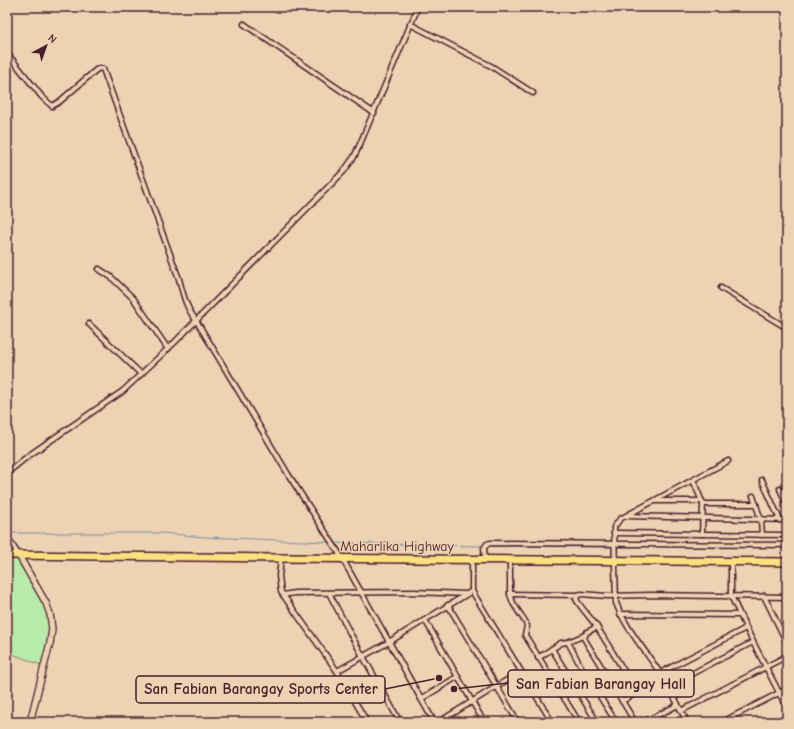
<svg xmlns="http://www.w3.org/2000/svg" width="794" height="729" font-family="'Comic Neue',sans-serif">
<rect width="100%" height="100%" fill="#edd2b4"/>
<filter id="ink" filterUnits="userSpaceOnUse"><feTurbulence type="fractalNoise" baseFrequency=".025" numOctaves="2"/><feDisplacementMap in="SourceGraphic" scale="8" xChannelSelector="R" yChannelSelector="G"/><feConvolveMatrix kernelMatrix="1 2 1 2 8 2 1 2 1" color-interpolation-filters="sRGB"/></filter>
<g filter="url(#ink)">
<path fill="#b8eaaa" stroke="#81846a" d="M17,557c9,15 31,48 32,65 0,15 -4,29 -8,43l-34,-13v-94z"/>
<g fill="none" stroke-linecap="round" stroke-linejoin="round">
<g stroke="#7592a2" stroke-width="1">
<polyline points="7,533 162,533 204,537 329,542"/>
<polyline points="335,543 482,546"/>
<polyline points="488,546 611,547"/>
<polyline points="617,547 666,546"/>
</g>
<defs>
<g id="street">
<polyline points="244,24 374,113"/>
<polyline points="410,24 491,66 533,93"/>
<path d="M7,53l35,44 10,9 7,-4 37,-32 4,-2 3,1 76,210c4,15 7,29 17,41l92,154 54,84 92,164"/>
<polyline points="99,269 111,277 133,298 168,349"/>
<polyline points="721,288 787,328"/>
<polyline points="89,324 141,374"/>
<polyline points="786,465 787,467"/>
<polyline points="7,473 28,456 123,391 175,342 344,171 354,157 360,144 418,7"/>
<polyline points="693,480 703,504 702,534"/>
<polyline points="762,480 780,520"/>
<polyline points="780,489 787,505"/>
<polyline points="753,496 761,520 762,535"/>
<polyline points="655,501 702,501"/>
<polyline points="703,504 756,504"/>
<polyline points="627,516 787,520"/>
<polyline points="614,533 787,535"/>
<polyline points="7,536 18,554"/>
<polyline points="281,558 279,576 281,592 337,671 367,722"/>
<polyline points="472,559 472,591 552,722"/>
<polyline points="485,559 484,548 487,544 490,543 787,545"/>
<polyline points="510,559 510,594 513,603 526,623 527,626 525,635 528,640 579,722"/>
<polyline points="731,561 731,596 753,642 787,708"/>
<polyline points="329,593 351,635 400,722"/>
<polyline points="510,594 578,595"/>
<polyline points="283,595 295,593 414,592 465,594"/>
<polyline points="764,596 787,643"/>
<polyline points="448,605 518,722"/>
<polyline points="620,614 740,615"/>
<polyline points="425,620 484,722"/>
<path d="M597,627c-4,-6 -19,-23 -21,-28l2,-4 3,-1 26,2 44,-1 136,2"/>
<polyline points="568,642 585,635"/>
<polyline points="552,649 597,722"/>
<polyline points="538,658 561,643 568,642 580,665 616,722"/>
<polyline points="337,671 389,642 472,591"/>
<polyline points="660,673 746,628"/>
<polyline points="668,686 753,642"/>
<polyline points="421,699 457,677"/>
<polyline points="622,701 663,678"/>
<polyline points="681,711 787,656"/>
<polyline points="449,716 452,722"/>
<polyline points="439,722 520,672"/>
<polyline points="635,722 585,640 584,637 587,632 597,627 637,692"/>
<polyline points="644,722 678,705"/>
<path d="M687,722c-9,-17 -16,-33 -27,-49 -15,-23 -34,-44 -44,-70l-2,-76 6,-8 108,-58"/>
<polyline points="722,722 787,689"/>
</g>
<polyline id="secondary" points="18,554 46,603 50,614 52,629 50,643 30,722"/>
<polyline id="highway" points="7,555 281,558 787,562"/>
</defs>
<use href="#street" stroke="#4a1f2b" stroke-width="7"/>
<use href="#secondary" stroke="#4a1f2b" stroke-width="8"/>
<use href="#highway" stroke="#4a1f2b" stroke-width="10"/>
<use href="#street" stroke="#edd2b4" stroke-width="4"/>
<use href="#secondary" stroke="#edd2b4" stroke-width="5.5"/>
<use href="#highway" stroke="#fbe080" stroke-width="7"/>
</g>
</g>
<g text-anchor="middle" stroke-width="3" stroke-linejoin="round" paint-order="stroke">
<g font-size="14" fill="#4a1f2b" stroke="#edd2b4">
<text x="397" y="551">Maharlika Highway</text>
</g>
</g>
<path fill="none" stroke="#4a1f2b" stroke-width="1.5" d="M454 689L508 683M439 678L385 689"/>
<g fill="#4a1f2b" stroke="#edd2b4" stroke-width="1.5">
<circle cx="454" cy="689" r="4"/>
<circle cx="439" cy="678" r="4"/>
</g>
<g fill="#edd2b4" stroke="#4a1f2b" stroke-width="1.5">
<rect x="508" y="670" width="186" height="27" rx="4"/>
<rect x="136" y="676" width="249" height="27" rx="4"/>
</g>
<g font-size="15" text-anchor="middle" font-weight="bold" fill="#4a1f2b">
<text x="601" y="689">San Fabian Barangay Hall</text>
<text x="261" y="694">San Fabian Barangay Sports Center</text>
</g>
<rect width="794" height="729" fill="none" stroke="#edd2b4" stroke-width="24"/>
<rect x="12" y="12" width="770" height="705" fill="none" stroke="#4a1f2b" stroke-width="1.5" filter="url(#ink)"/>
<g transform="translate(46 46) rotate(41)" stroke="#edd2b4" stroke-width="3" paint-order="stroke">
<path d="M0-3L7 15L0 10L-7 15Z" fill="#4a1f2b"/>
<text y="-6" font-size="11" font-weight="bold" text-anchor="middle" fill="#4a1f2b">N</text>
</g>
</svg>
